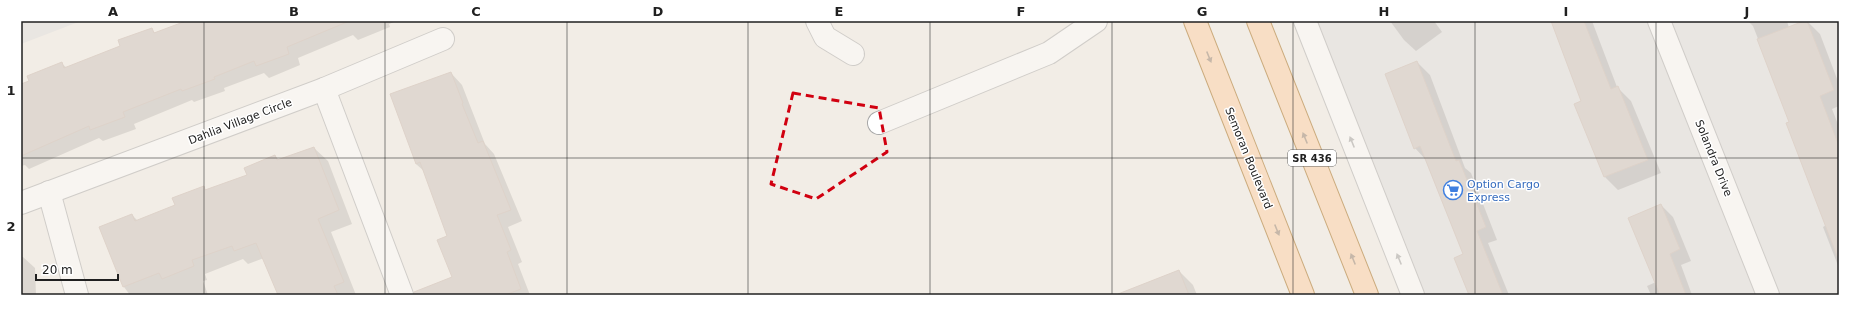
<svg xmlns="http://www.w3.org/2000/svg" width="1860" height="316" font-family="'DejaVu Sans',sans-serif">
<rect width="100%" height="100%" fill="#f2ede6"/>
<g fill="#dedddd">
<polygon points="21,21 81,21 21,44"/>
<polygon points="1295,21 1839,21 1839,295 1403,295"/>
</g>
<g fill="#0003">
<polygon points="189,21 396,21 389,24 390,27 358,40 353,35 298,58 300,65 269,78 264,73 224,88 225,91 194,102 192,100 134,124 136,129 103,141 99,138 29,169 25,165 21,166 21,85 30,82 61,63 67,68 121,47 152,30 155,33"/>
<polygon points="1390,21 1434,21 1442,32 1416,51 1404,40"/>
<polygon points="1552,21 1592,21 1617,87 1631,101 1661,173 1618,190 1605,177 1575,104 1582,101"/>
<polygon points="1748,21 1787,21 1789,28 1807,21 1820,34 1839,84 1839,106 1832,109 1839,127 1839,268 1823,227 1826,225 1791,123 1753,26"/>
<polygon points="1417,62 1430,75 1465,168 1471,173 1497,240 1488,243 1509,295 1470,295 1464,255 1426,160 1415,148"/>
<polygon points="451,73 462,85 485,144 494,154 522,221 508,227 522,262 518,264 530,295 451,295 453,278 449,237 425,172 416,164"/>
<polygon points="314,148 328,161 352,224 331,232 356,295 279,295 264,258 248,264 243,259 205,274 207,280 203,281 208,295 130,295 124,287 100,228 132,215 138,221 176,206 203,188 206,190 248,176 275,156 280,161"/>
<polygon points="1661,205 1673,217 1691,261 1681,265 1692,295 1651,295 1647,286 1656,282"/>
<polygon points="21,257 23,257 35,268 36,295 21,295"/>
<polygon points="1179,271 1193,285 1197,295 1145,295"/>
</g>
<g fill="#cabfb9" stroke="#c5b2a7">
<polygon points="186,21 347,22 287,47 289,54 256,66 254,61 214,77 215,79 182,91 181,89 123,112 125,117 90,130 89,126 21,156 21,84 29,81 27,76 62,62 64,68 120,46 118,40 152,28 154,33"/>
<polygon points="1551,21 1584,21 1611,89 1618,86 1648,160 1604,177 1574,104 1581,101"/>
<polygon points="1804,21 1807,21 1834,90 1820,96 1839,146 1839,256 1837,256 1786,123 1789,122 1757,39"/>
<polygon points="1417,61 1456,161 1459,160 1486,227 1477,231 1503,295 1469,295 1454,258 1463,254 1420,146 1414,149 1385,74"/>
<polygon points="451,72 463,103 462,104 478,143 483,141 511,210 497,215 511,250 507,252 521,289 505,295 414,295 414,292 452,277 437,240 447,236 420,162 416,164 390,94"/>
<polygon points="314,147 339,210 318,219 344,282 334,286 338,295 278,295 256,243 234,251 232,246 192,260 194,266 162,279 159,273 123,287 99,227 132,214 135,221 175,205 172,198 204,186 205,190 247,175 244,168 275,155 277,160"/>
<polygon points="1661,204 1680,249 1670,254 1686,295 1660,295 1628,218"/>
<polygon points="1179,270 1189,295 1119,295 1118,294"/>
</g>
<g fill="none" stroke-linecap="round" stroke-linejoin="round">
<defs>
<g id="minor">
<polyline points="817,21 825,37 853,54"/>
<polyline points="1305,21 1413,295"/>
<polyline points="1659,21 1768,295"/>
<polyline points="324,89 402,295"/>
<polyline points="879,123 1049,53 1096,21"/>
<polyline points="49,192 77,295"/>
<polyline points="21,203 324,89 443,39"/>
</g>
<g id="major">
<polyline points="1195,21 1303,295"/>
<polyline points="1258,21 1367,295"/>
</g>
</defs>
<use href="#minor" stroke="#a7a7a7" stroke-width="24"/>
<use href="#major" stroke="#9d5d00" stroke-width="24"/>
<use href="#minor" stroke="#fff" stroke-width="22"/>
<use href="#major" stroke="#ffcd9e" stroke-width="22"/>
</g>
<defs><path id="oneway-solid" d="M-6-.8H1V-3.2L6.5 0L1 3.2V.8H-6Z"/></defs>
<g fill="#90765f">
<use href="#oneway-solid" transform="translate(1209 57) rotate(68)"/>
<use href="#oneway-solid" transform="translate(1305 138) rotate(-112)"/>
<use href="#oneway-solid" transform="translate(1277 230) rotate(68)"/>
<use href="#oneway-solid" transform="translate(1353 259) rotate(-112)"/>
</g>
<g fill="#9b9b9b">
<use href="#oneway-solid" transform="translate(1352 142) rotate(-112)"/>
<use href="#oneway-solid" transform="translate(1399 259) rotate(-112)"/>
</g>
<path d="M0 0H1860V316H0ZM793,93l86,15 8,44 -71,47 -45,-15z" fill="#f2ede6" fill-opacity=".55" fill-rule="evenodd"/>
<path fill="none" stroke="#d10010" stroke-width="3" stroke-dasharray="8 5" stroke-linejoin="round" d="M793,93l86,15 8,44 -71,47 -45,-15z"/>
<path fill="none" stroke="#202020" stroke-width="1" stroke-opacity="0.55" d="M204,21v274M385,21v274M567,21v274M748,21v274M930,21v274M1112,21v274M1293,21v274M1475,21v274M1656,21v274M21,158h1818"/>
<defs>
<symbol id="supermarket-ring" viewBox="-11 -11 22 22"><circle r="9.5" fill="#fff" stroke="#3f7fe0" stroke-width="1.5"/><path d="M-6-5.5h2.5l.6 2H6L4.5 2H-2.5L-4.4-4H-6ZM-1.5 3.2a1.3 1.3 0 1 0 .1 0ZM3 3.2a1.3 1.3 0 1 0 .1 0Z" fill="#3f7fe0"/></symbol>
</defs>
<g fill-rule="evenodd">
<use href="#supermarket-ring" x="1442" y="179" width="22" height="22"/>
</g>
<g text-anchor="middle" stroke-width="3" stroke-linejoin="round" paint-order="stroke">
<rect fill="#fff" stroke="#636363" stroke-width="1" x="1288" y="150" width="48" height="16" rx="3"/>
<g font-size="10" font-weight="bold" fill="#202020">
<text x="1312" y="162">SR 436</text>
</g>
<g font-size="11" fill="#202020" stroke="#fff">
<text transform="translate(240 121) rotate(-21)" y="4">Dahlia Village Circle</text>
<text transform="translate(1249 158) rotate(68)" y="4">Semoran Boulevard</text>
<text transform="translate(1714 158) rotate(68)" y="4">Solandra Drive</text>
</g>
<g font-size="11" fill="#366cbe" stroke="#fff" text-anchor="start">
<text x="1467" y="188">Option Cargo<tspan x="1467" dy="13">Express</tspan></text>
</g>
</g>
<rect width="1860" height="316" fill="none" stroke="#ffffff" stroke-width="44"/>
<path d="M36 274v6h82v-6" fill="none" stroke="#202020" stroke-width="2"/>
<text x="42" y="274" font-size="12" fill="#202020" stroke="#ffffff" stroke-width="3" paint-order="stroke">20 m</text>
<rect x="22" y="22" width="1816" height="272" fill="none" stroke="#202020" stroke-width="1.5"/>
<g font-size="13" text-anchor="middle" font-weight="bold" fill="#202020">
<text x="113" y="16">A</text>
<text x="294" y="16">B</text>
<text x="476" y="16">C</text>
<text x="658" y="16">D</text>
<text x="839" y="16">E</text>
<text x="1021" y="16">F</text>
<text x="1202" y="16">G</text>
<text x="1384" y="16">H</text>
<text x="1566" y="16">I</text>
<text x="1747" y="16">J</text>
<text x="11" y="95">1</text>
<text x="11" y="231">2</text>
</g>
</svg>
